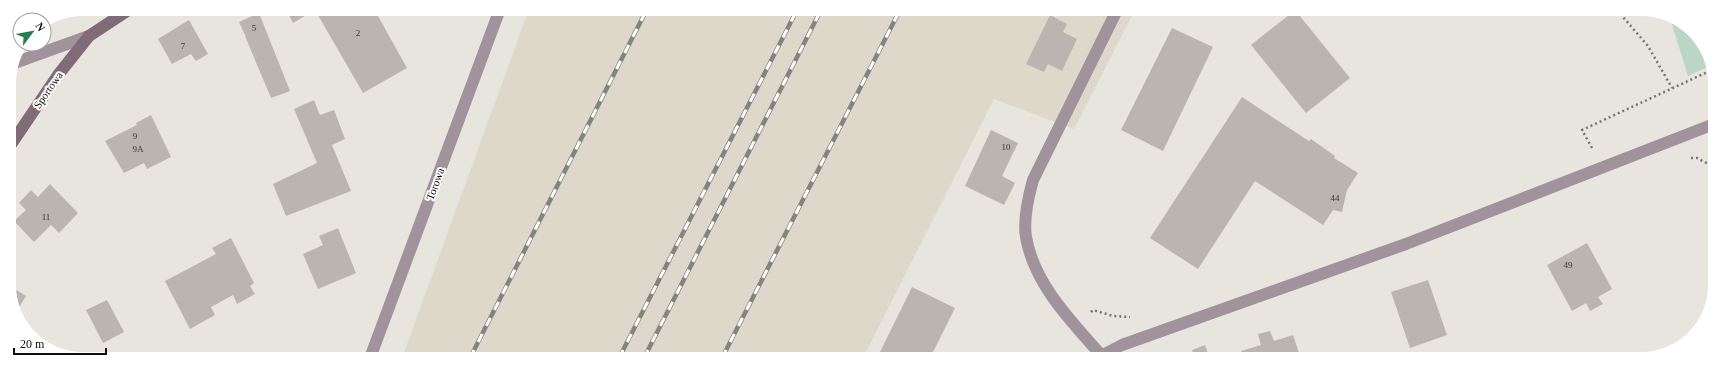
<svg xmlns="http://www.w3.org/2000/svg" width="1724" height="368" font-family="Georgia,serif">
<rect width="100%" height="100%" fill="#e8e5de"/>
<polygon fill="#ded8cb" points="529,9 1135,10 1074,129 994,99 863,358 402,358"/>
<polygon fill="#bcd6c6" points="1670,18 1693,31 1712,65 1688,76"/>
<g fill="#bbb5b1">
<polygon points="286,9 374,9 407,68 363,93 315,10 293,23"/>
<polygon points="1295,10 1350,78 1306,113 1251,45"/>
<polygon points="259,13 290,91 271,98 245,36 246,35 245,35 239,22"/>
<polygon points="1050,15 1067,24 1063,32 1077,39 1062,71 1048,64 1044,72 1026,64"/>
<polygon points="189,20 208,54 196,61 191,54 172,64 158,39"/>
<polygon points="1172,28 1213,47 1163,151 1121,130"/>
<polygon points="1242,97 1309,141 1311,139 1335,156 1334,158 1358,173 1347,190 1342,212 1333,210 1323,225 1255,181 1198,269 1150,238"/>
<polygon points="314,100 320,115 334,110 345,139 332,145 351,191 286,216 273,184 317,163 294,109"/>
<polygon points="151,115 171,157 147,169 144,163 124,173 105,141 137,125 136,123"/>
<polygon points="991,130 1018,143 1002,176 1015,183 1004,205 965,186"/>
<polygon points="50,184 78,213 59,233 51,225 34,242 14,221 26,210 19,203 31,190 38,197"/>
<polygon points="338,228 356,273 318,289 303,254 323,245 319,236"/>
<polygon points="231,238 254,283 250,286 255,294 237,304 233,295 211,307 215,315 190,329 165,281 216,254 212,248"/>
<polygon points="1587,243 1612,289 1598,297 1603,304 1590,311 1586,303 1572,311 1547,265"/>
<polygon points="1428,280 1447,335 1410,348 1391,292"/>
<polygon points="10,286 26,296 17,311 10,299"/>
<polygon points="912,287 955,308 930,358 877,358"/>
<polygon points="107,300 124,332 103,343 86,310"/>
<polygon points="1270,331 1274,341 1293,335 1301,359 1243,359 1241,351 1261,345 1258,334"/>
<polygon points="1205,345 1210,359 1195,358 1192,350"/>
</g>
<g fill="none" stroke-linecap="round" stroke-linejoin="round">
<g stroke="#777571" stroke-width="2.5" stroke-dasharray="2 3" stroke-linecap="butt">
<polyline points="1617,10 1648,46 1672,88"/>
<polyline points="44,25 75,11"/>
<polyline points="1592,148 1582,130 1714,69"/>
<polyline points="1691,158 1697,158 1714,167"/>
<polyline points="1091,312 1093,310 1113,316 1130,317"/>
</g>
<g stroke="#a1939b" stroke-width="12">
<path d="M1101,355c-30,-34 -67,-71 -75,-118 -3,-18 2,-39 7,-57l84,-170"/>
<polyline points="1097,358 1122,345 1406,244 1714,124"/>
</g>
<g stroke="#a1939b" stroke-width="12">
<polyline points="17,62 89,36"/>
<polyline points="370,358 500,9"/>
</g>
<polyline stroke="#806c77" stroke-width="12" points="10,146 58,75 89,36 130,9"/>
<defs>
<g id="rail">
<polyline points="470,358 647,9"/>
<polyline points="619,358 797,10"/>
<polyline points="644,358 821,10"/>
<polyline points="722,358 900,10"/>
</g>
</defs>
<use href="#rail" stroke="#85837e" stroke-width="4.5"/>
<use href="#rail" stroke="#fff" stroke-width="3" stroke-dasharray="9" stroke-linecap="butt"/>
</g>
<g text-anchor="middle" stroke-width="4" stroke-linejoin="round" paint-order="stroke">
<g font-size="9" fill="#393734">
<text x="254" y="31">5</text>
<text x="358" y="36">2</text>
<text x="183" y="49">7</text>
<text x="135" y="139">9</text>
<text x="1006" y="150">10</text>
<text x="138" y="152">9A</text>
<text x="1335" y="201">44</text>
<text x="46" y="220">11</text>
<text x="1568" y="268">49</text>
</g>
<g font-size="11" fill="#0e0d0b" stroke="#fff">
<text transform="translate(48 90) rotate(-55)" y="4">Sportowa</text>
<text transform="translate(435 184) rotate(-70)" y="4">Torowa</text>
</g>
</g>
<path d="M0 0H1724V368H0ZM83 16H1641A67 67 0 0 1 1708 83V285A67 67 0 0 1 1641 352H83A67 67 0 0 1 16 285V83A67 67 0 0 1 83 16Z" fill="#fff" fill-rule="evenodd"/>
<g transform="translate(32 32) rotate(58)"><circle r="19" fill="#ffffff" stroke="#9f9e9d"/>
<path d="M0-3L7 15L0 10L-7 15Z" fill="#277e52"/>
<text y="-6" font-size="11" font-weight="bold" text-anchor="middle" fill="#0e0d0b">N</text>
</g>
<path d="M14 348v6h92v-6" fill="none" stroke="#0e0d0b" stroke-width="2"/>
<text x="20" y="348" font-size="12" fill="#0e0d0b" stroke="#ffffff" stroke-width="3" paint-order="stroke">20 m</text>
</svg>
